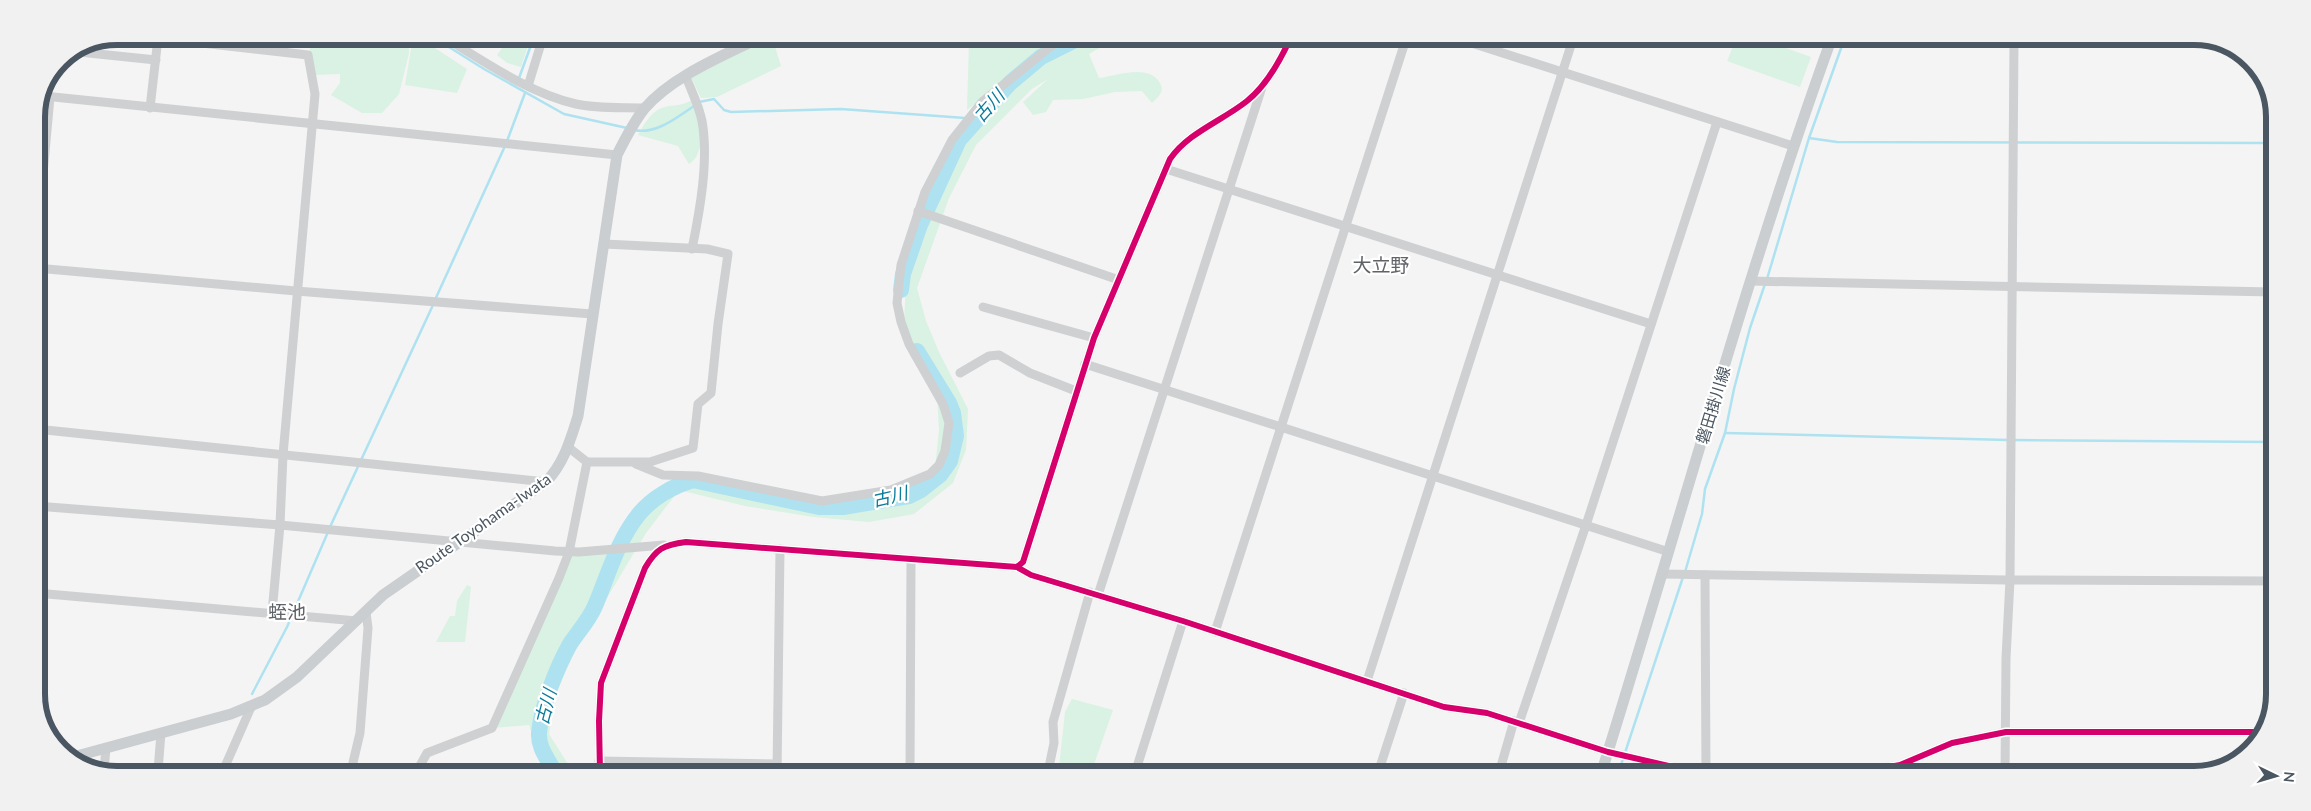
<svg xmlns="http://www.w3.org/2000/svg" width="2311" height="811" font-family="Lato,'Noto Sans JP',sans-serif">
<rect width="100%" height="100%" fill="#f4f4f4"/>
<g fill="#d9f2e3">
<polygon points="319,37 408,37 409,53 399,94 382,113 362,113 331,95 340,83 340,74 315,75 309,44"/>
<polygon points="413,37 418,37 467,69 457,93 405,85"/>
<polygon points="451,37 482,37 474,49"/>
<polygon points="510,37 531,37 521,67 507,63 497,55"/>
<path d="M913,38h204l-28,16 10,24c19,-2 49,-15 61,5 5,9 -2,14 -8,20l-10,-12 -27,1 -32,7 -30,1 -7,12 -13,3 -10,-13 25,-23 -16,10 -56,56 -27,53 -32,90 9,33 13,31 29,57 -2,41 -13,33 -39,31 -45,8 -56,-5 -68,-11 -66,-16 -33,43 -71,118 -19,42 -7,41 24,38 -29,-1 -15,-46 -37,3 77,-176 43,-2 22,-43 45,-32 143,26 59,-9 54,-24 4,-38 -2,-37 -33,-70 3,-61 32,-98 38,-56v10l16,-25 59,-49 -85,66 2,-69z"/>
<polygon points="1736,39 1763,40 1811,57 1800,87 1727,61"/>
<polygon points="773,40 781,66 717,97 701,98 691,77 727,57"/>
<path d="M692,100l10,4c5,10 0,41 -5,51 -1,4 -5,6 -8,9l-11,-18 -40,-11c6,-11 14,-25 27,-28 11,-3 14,0 27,-7z"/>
<polygon points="467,585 471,587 465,642 436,642 450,616 455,616 457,601"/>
<polygon points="1072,699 1113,710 1091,773 1077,773 1059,767 1065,712"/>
</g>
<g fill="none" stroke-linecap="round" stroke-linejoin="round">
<g stroke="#aee2f0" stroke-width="2.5">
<polyline points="433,37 484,69 564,114 627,128"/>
<polyline points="519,78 534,37"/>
<polyline points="699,102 714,99 724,110 731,112 841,109 965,118"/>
<path d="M634,130c22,5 43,-13 60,-24"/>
<polyline points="1809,138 1837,142 2274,143"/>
<polyline points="507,141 525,93"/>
<polyline points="1767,279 1809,138 1844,40"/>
<polyline points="435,300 505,146"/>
<polyline points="1725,433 2008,440"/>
<polyline points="2014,440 2272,442"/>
<polyline points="330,527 433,305"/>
<polyline points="1685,572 1702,514 1705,489 1725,433 1734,389 1750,328 1765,284"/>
<polyline points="252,694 287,627 328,532"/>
<polyline points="1618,774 1683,577"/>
</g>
<g stroke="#aee2f0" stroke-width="16">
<polyline points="901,290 903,274 920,225 959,140 1010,83 1041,57 1079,38"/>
<path d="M554,771c-6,-12 -16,-23 -15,-38 2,-26 18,-66 31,-89 8,-12 19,-24 25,-38 13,-30 22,-65 44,-92 13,-16 34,-28 54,-34l126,27h24l66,-11 12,-6 19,-15 10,-14 6,-25 -3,-23 -4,-10 -32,-52"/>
</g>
<g stroke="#ced0d2" stroke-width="9">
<path d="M444,37c41,25 85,56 132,67 22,5 47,3 69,4"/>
<polyline points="1459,39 1793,146"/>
<polyline points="79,52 156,60"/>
<path d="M686,77c5,13 13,29 16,44 7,39 -2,89 -10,128"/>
<polyline points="528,86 543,37"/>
<polyline points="44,96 617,155"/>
<polyline points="150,108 158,38 308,55 315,94 283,455 280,525 272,613"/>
<polyline points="1166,169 1651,324"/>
<polyline points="918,211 1119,280"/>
<polyline points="36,251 50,97"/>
<polyline points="36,268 296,291 592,314"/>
<polyline points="1750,281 2273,292"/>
<polyline points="983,307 1094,338"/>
<polyline points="1085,364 1669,552"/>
<polyline points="960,373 989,356 999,355 1030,373 1076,391"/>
<polyline points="36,429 546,482"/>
<polyline points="587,462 650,462 693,448 698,404 711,393 718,324 728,254 707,249 604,244"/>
<polyline points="636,464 663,475 698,476 822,501 891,490 930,474 939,465 945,451 949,423 943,404 909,344 901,322 897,303 901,265 925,192 952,140 982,102 1061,38"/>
<polyline points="36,506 280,525 555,551 579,552 664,545"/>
<polyline points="1017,567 1031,575 1183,621 1444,707 1487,713 1608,752 1682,769 1706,770 1861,772 1900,765 1952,743 2006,732 2261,732"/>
<polyline points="1662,574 2006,580 2271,581"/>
<polyline points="1705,575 1706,774"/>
<polyline points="36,593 357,621"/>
<polyline points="1098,595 1262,87"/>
<polyline points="1215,632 1406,39"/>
<polyline points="1367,681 1573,39"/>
<polyline points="1519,723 1586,525 1717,122"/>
<polyline points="599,761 777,764"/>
<polyline points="777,770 1008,772"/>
<polyline points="104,771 106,748"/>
<polyline points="158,771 161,733"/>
<polyline points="223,771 252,705"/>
<polyline points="351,771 360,733 368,628 366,612"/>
<polyline points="417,771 427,753 492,728 559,578 569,552 587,462 568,447"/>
<path d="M600,772l-1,-51 2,-38 44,-115c11,-19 18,-23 41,-26l331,25 6,-5 71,-224 76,-179c19,-27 52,-38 77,-58 20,-16 33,-40 43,-62"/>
<polyline points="777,772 780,549"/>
<polyline points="910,772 911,560"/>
<polyline points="1048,772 1054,743 1053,722 1090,592"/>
<polyline points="1135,773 1183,621"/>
<polyline points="1378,773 1404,693"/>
<polyline points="1499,773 1514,721"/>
<polyline points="2005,774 2006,658 2010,580 2014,40"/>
</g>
<g stroke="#caced1" stroke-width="11">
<path d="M73,757l158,-43 34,-14 32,-23 86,-82 163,-113c18,-19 24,-41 32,-66l39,-261c8,-16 16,-32 27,-46 27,-32 78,-53 115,-71"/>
<path d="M1601,774c77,-245 143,-493 230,-734"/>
</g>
<defs>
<g id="cycleway">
<polyline points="1017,567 1031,575 1183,621 1444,707 1487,713 1608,752 1682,769 1706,770 1861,772 1900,765 1952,743 2006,732 2261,732"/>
<path d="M600,772l-1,-51 2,-38 44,-115c11,-19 18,-23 41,-26l331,25 6,-5 71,-224 76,-179c19,-27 52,-38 77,-58 20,-16 33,-40 43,-62"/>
</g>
</defs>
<use href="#cycleway" stroke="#fff" stroke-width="9"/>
<use href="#cycleway" stroke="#d6006c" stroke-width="6"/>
</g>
<g text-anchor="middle" stroke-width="4.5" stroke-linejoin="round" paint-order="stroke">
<g font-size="16" fill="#4a5661" stroke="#fff">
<text transform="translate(1713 405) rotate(-73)" y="6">磐田掛川線</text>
<text transform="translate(483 523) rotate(-35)" y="6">Route Toyohama-Iwata</text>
</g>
<g font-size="18" font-style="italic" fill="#0c7c9b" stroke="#fff">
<text transform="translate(989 106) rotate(-48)" y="6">古川</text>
<text transform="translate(890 497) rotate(-13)" y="6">古川</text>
<text transform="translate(546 707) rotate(-75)" y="6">古川</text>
</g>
<g font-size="19" fill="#5f6368" stroke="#fff">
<text x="1381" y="272">大立野</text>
<text x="287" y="619">蛭池</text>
</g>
</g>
<path d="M0 0H2311V811H0ZM117 45H2194A72 72 0 0 1 2266 117V694A72 72 0 0 1 2194 766H117A72 72 0 0 1 45 694V117A72 72 0 0 1 117 45Z" fill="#f1f1f2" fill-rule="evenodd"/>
<path fill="none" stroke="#4a5661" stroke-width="6" d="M117 45H2194A72 72 0 0 1 2266 117V694A72 72 0 0 1 2194 766H117A72 72 0 0 1 45 694V117A72 72 0 0 1 117 45Z"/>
<g transform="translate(2276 776) rotate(95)" stroke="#ffffff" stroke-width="4" paint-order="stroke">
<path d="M0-4L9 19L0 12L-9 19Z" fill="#4a5661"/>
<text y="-8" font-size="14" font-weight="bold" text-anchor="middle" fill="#4a5661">N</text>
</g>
</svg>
